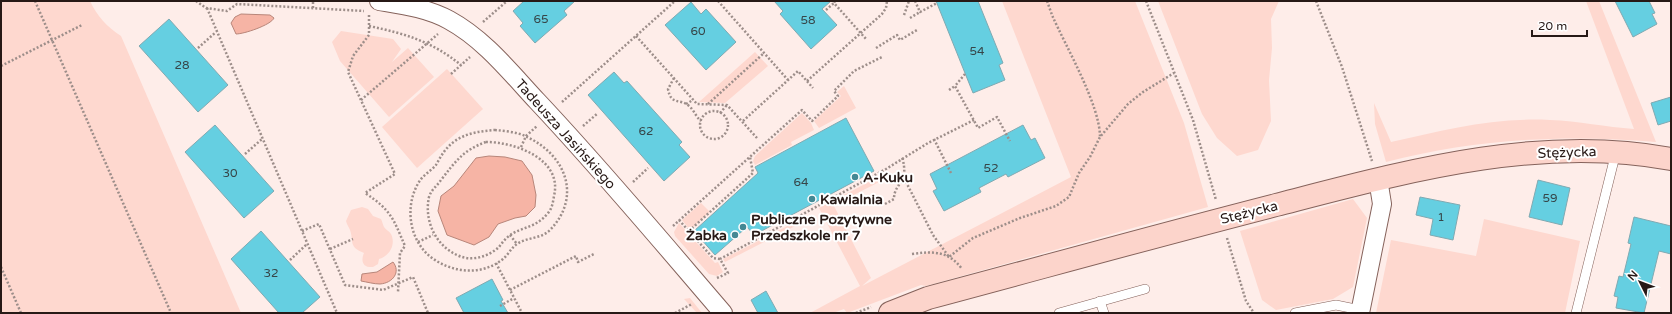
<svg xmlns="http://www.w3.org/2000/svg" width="1672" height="314" font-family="'Varela Round',sans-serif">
<rect width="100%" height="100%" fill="#feede9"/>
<g fill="#fed8cf">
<path d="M1,1h89c7,15 17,26 31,35l120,277h-240z"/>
<polygon points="1002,1 1135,1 1184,123 1208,207 926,286 921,285 847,313 844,309 833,313 810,313 860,286 819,208 836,199 837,203 834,206 871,278 862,286 1071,177"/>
<polygon points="1158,1 1279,1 1271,19 1272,48 1269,80 1271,121 1258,150 1237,156 1217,138 1202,114"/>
<path d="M1586,1h13l57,141c-90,-8 -182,-3 -270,20l-11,-38 -1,-21 17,39c53,-12 103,-25 159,-22 28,1 56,7 84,9z"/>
<polygon points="341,31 393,39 401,49 392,62 408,48 434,77 389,117 340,61 332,42"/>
<polygon points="755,52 768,66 725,103 699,102"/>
<polygon points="447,69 483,109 417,168 382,127"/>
<polygon points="844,86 856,108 819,128 814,121 841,96 837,92"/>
<polygon points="802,113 811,123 814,130 791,142 792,145 755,165 753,161 755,156"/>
<polygon points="888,172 883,180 842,201 840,197"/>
<polygon points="1353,199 1367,218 1353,287 1333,299 1276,310 1262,300 1240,231"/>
<polygon points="701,203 710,212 690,230 682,220"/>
<path d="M362,207l6,2 5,7 8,3c1,2 2,6 3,8 2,3 5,4 7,7 5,10 -1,22 -12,25l-1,5 -5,3c-9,1 -13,-5 -9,-14 -16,-6 -10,-12 -14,-23 -1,-3 -3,-5 -4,-9l5,-11z"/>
<polygon points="803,218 805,221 725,262 723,259"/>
<polygon points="1484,219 1580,241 1565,313 1376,313 1391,240 1476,256"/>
<polygon points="679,223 715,263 718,262 723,272 717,276 709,274 675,236 674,232"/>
<polygon points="690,298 702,313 697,313 684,299"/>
</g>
<g fill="#f6b4a5" stroke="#b8867a">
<path d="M241,14l29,1 4,3c-3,7 -30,16 -38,16l-5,-11 4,-6z"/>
<polygon points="489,156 505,157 522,161 532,175 536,195 535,207 526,216 515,218 498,224 489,237 474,245 447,235 438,211 441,196 454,186 476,158"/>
<path d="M393,262c8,10 0,21 -13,22 -6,0 -13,-2 -19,-3l1,-7 15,-2z"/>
</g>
<g fill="#65cfe1" stroke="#80aab2">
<polygon points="524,1 575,1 564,11 567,15 535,43 520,26 523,23 513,11"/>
<polygon points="774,1 831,1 822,9 837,25 811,49 780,14 783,11"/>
<polygon points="936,1 978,1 1003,63 999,65 1005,80 973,93"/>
<polygon points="1615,1 1649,1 1655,13 1652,14 1657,24 1633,37"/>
<polygon points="691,2 701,14 706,9 736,42 706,70 665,25"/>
<polygon points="169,19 228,85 198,112 139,46"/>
<polygon points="614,72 624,83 627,81 664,122 682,142 679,145 690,157 664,181 588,95"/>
<polygon points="1671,97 1671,121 1658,125 1651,103"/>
<polygon points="846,118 874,171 754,235 747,227 715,255 694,231 758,173 755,167"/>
<polygon points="215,125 274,191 244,218 185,152"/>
<polygon points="1023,125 1031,140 1035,138 1045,158 1008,177 1006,174 979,188 981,192 944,211 933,191 937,189 930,174"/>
<polygon points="1538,180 1570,188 1562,225 1529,217"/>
<polygon points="1420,197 1460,205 1453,240 1430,235 1433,219 1416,215"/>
<polygon points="1634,217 1671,226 1671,254 1659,251 1644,313 1616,308 1618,297 1614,296 1619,276 1623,277 1631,244 1628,243"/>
<polygon points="261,231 320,297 302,313 279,313 231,259"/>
<polygon points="492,279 503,300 501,301 508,313 464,313 456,298"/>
<polygon points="766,291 778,313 758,313 751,300"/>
</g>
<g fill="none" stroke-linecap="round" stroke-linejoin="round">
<defs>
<g id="lane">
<polyline points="1100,301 1104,313"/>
<polyline points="1059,313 1145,289"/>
<polyline points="1295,313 1336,305 1360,310"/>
<polyline points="1576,313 1616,152"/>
</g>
<g id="street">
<path d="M379,1c24,4 48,7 70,19 35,19 61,52 88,81 65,69 125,141 186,212"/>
<polyline points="1360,313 1382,204 1378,179"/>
</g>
<path id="secondary" d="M890,313l38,-15c116,-31 231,-63 348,-93 128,-33 262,-71 395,-46"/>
</defs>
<use href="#lane" stroke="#85625b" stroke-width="10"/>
<use href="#street" stroke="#85625b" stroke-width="20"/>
<use href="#secondary" stroke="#85625b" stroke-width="24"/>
<g stroke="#9d8e8a" stroke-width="2.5" stroke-dasharray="2 2" stroke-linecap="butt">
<polyline points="35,1 171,313"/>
<polyline points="196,1 206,8 227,11 237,4 364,11"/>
<polyline points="718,1 788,80"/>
<polyline points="835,1 834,3 866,39"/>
<polyline points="915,1 920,12 937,3"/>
<path d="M1047,1l5,14c14,32 48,90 48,122"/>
<polyline points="1146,1 1193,120 1216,200"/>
<polyline points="1316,1 1342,67 1372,161"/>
<polyline points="207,8 337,313"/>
<polyline points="313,8 313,1"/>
<polyline points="826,10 834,3"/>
<path d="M369,15v20l-16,21 -5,16 47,102 -30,19c26,17 28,25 40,53l-5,7 -2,39"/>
<polyline points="904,15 909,1"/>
<polyline points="910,18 920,12"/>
<polyline points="483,22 507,1"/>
<path d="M369,26c37,8 62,15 92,39"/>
<polyline points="636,36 697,104 727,105 757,138"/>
<polyline points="198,48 216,32"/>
<polyline points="876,48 897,35 900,40 917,30"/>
<polyline points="1,66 82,25"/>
<polyline points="451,74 470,57"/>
<polyline points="965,74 955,86 978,128 997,117 1010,141"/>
<path d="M674,78l-6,11c3,17 12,9 21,17 5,4 7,11 12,15"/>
<polyline points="807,81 882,14 886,8 887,1"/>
<polyline points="949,90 955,86"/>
<polyline points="361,100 438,34"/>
<polyline points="562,102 675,1"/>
<polyline points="686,104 693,100"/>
<polyline points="708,104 764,53"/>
<circle cx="714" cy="125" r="14"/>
<polyline points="720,113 727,105"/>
<polyline points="743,121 798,71 813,88"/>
<polyline points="583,126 598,113"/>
<path d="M495,130c10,1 23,2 32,7 39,18 55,60 23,93 -9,9 -23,7 -33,14 -6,4 -9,11 -14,15 -21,17 -50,14 -71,-1 -23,-17 -28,-52 -13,-76 4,-7 12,-11 17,-17 5,-9 10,-18 19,-24 11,-8 26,-10 40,-11z"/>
<polyline points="934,139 951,173"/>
<path d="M486,142c29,0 77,17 68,54 -1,6 -2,13 -6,17 -13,16 -26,13 -39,23 -4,3 -7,7 -10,11 -11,10 -28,15 -42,8 -22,-10 -33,-35 -28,-58 2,-7 8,-11 12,-17 14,-18 22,-30 45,-38z"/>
<polyline points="521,147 526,136 537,126"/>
<polyline points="245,154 262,139"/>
<polyline points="904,178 933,235 949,257 973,238 1020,218 1056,206 1069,197 1079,173 1090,157 1100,137 1128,104 1143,92 1174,73"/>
<polyline points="633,182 648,168"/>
<polyline points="836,196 841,206"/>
<path d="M885,204l9,-5c0,-17 16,-15 8,-42"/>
<polyline points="679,220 713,258 720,259"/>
<polyline points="673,226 802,110 812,121 838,96 834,91 854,71 882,57"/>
<polyline points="302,231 319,224 345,285 383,290 413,277 428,313"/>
<polyline points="689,231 753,173 750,157"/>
<polyline points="510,235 517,244"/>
<polyline points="1227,238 1246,301 1254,313"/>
<polyline points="418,242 433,235"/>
<polyline points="330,249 353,239"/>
<path d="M912,254c21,-3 37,-3 50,15"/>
<polyline points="290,260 307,244"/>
<polyline points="496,263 522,313"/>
<polyline points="1,267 21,313"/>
<polyline points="717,278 728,273 720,259 886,169 928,143 974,120"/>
<polyline points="510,290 576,256 578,262 594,254"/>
<polyline points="500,306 514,298"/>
<polyline points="675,313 692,304"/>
<polyline points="856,313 871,307"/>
</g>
<use href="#lane" stroke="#fff" stroke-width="9"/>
<use href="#street" stroke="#fff" stroke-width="18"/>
<use href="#secondary" stroke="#fcd4cb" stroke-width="22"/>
</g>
<g fill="#438894" stroke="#fff" stroke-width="1.5">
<circle cx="855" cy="177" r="4"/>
<circle cx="812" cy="199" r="4"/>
<circle cx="743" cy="227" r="4"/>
<circle cx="735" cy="235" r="4"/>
</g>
<g text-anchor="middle" stroke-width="4" stroke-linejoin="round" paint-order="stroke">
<g font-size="12" fill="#364649">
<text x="541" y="23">65</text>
<text x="808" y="24">58</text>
<text x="698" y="35">60</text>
<text x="977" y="55">54</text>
<text x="182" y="69">28</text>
<text x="646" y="135">62</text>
<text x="991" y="172">52</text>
<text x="230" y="177">30</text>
<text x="801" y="186">64</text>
<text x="1550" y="202">59</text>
<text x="1441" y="221">1</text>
<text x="271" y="277">32</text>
</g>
<g font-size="14" fill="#271916" stroke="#fff">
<text transform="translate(566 134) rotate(48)" y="5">Tadeusza Jasińskiego</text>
<text transform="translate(1567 152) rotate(-2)" y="5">Stężycka</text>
<text transform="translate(1249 212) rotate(-14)" y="5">Stężycka</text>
</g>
<g font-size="14" font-weight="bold" fill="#271916" stroke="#fff" text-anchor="start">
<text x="863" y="182">A-Kuku</text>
<text x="820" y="204">Kawialnia</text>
<text x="751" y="224">Publiczne Pozytywne<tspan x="751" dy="16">Przedszkole nr 7</tspan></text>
<text x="727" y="240" text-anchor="end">Żabka</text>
</g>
</g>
<rect width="1672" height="314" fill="none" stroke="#271916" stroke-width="4"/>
<g transform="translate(1640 282) rotate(312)" stroke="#ffffff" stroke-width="3" paint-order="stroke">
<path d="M0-3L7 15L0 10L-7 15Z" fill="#271916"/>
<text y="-6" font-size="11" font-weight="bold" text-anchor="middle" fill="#271916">N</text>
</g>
<path d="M1532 30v6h55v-6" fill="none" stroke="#271916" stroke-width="2"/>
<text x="1538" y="30" font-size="12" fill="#271916" stroke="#ffffff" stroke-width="3" paint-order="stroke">20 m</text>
</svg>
